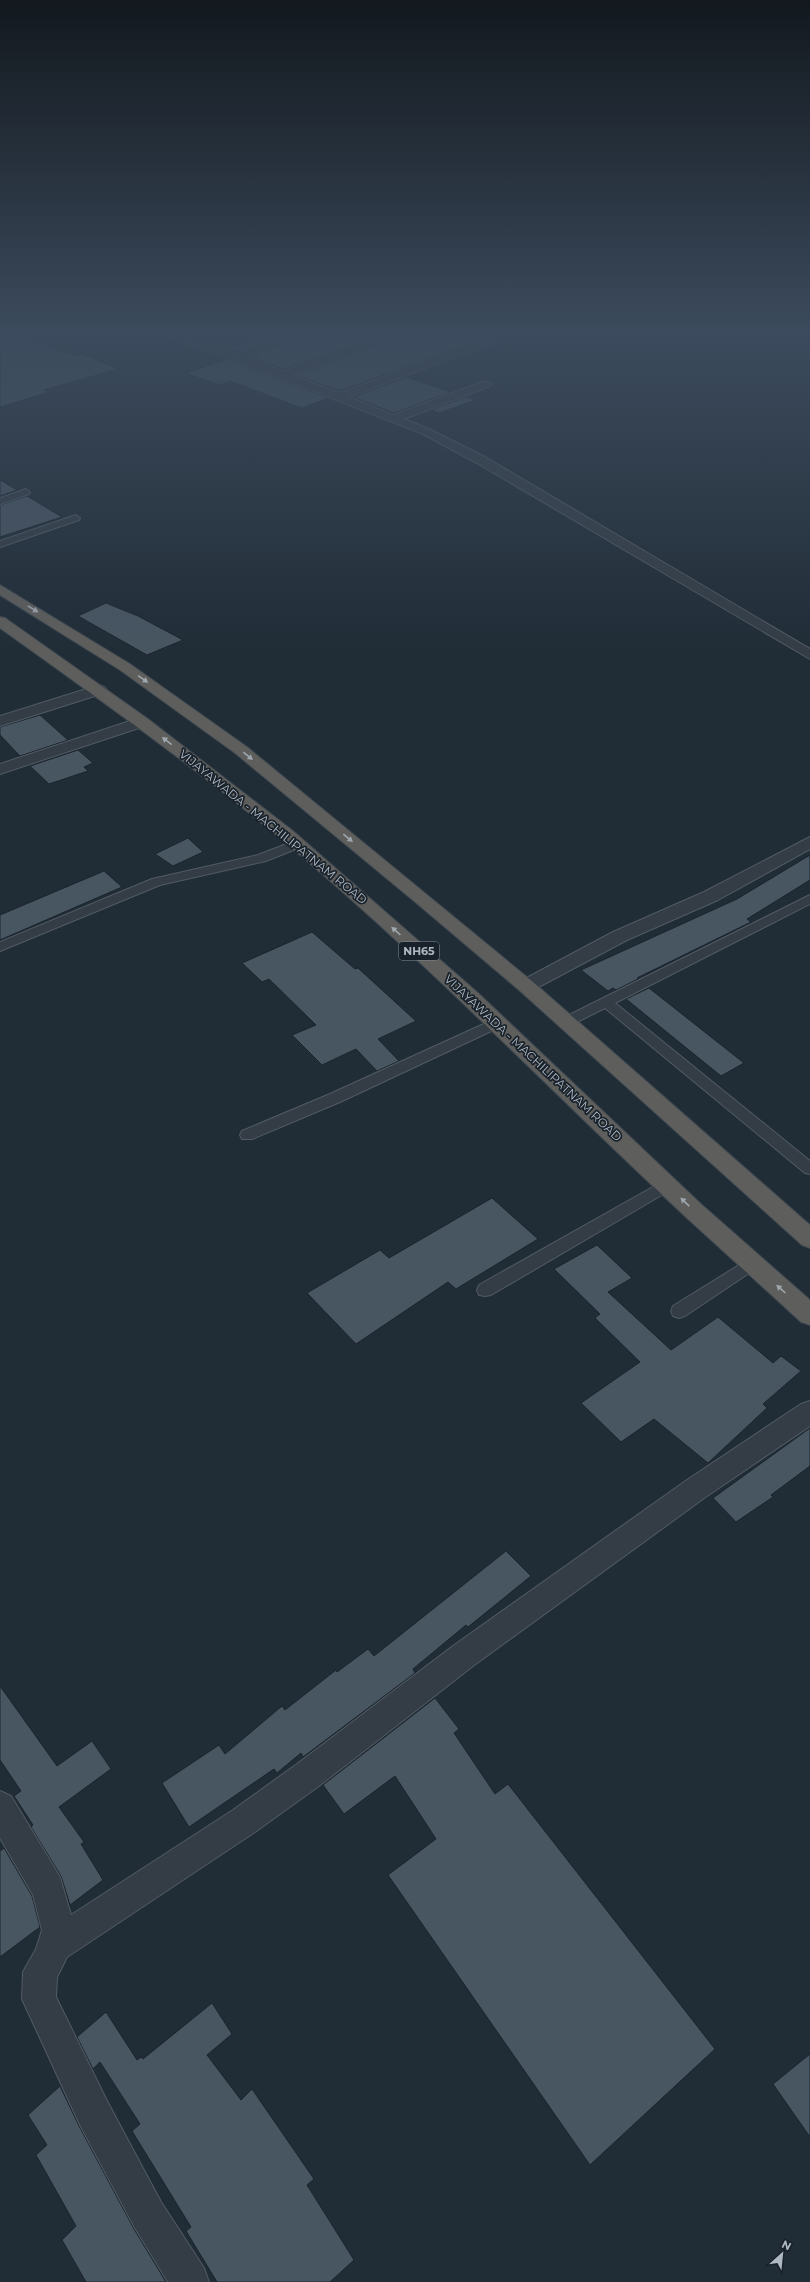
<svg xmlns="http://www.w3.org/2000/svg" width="810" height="2282" font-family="Montserrat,sans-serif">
<rect width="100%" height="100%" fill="#202c36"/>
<g fill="#485662" stroke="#1b242d">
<polygon points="13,333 76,356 82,354 118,369 44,390 49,392 0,407 0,337"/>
<polygon points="277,333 297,333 236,352 227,349"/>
<polygon points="319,333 391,333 283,369 250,357"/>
<polygon points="413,333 495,335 339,391 297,375"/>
<polygon points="227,359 231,360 328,398 302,408 230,381 219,385 186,373"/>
<polygon points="407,377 451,392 394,413 353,397"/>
<polygon points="466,397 476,400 439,413 431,410"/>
<polygon points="0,480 17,490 0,496"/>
<polygon points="27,496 62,517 0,537 0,505"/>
<polygon points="106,603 138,616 183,640 147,655 78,616"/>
<polygon points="40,715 68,740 20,756 0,735 0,727"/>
<polygon points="78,750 93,763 84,767 88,771 49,784 30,766"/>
<polygon points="188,838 203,852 173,866 155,854"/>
<polygon points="810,855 810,880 747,919 751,922 637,978 638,979 616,990 613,988 608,991 581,970 737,899"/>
<polygon points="104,871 122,887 0,940 0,915"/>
<polygon points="312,932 355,969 358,968 416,1021 378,1039 399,1061 377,1071 356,1049 322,1065 292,1035 316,1025 269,979 262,982 242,963"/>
<polygon points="649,988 744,1063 721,1076 626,999"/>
<polygon points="492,1198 538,1239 456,1289 448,1282 356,1344 307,1293 380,1250 389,1258"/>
<polygon points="597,1245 632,1278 608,1292 671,1350 718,1317 773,1363 781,1356 801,1371 763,1404 767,1408 708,1463 654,1419 621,1442 581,1403 640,1362 595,1318 600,1314 554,1269"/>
<polygon points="810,1428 810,1466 771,1495 773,1497 736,1522 713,1498"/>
<polygon points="506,1551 531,1576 468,1627 466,1625 413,1669 415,1673 303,1757 301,1753 277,1773 274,1769 189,1827 162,1783 219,1745 225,1754 282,1706 285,1710 336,1670 337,1672 368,1649 374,1656"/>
<polygon points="0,1686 57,1766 92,1741 111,1769 59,1807 84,1842 81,1844 103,1880 70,1905 61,1876 31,1827 33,1825 14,1796 21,1791 0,1760"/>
<polygon points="435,1698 459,1729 454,1733 495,1794 508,1784 715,2049 590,2165 388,1875 436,1839 395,1776 344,1814 323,1785"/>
<polygon points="4,1848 32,1896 40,1927 0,1957 0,1851"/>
<polygon points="212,2003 232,2034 207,2055 241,2100 252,2089 314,2179 307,2185 354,2260 330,2282 217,2282 186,2231 191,2227 132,2131 140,2124 100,2062 93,2069 77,2037 106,2012 137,2060 141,2057 143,2059"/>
<polygon points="810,2054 810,2137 773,2084"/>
<polygon points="60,2086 79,2126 134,2229 166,2282 86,2282 62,2240 76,2226 36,2155 47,2145 28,2115"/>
</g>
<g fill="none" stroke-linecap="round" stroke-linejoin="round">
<defs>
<g id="service">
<polygon points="26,489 30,492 29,494 0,504 0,498"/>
<polygon points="76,515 80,518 79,520 0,547 0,541"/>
<polygon points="297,840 301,841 303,844 301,847 266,861 160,885 0,951 0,942 152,879 258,855"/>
<polygon points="810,895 810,904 615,1003 810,1161 810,1174 805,1173 605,1008 571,1025 566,1027 559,1022 561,1019"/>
<polygon points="497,1018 502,1020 504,1023 502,1026 340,1102 252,1139 242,1139 240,1135 242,1131 330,1094"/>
<polygon points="667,1179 672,1181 675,1185 672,1189 491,1295 485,1296 479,1295 477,1290 479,1285"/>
<polygon points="752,1257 758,1259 760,1263 758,1267 685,1316 679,1318 673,1316 671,1311 673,1306"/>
</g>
<g id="minor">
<polygon points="159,333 175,333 236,354 302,333 318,333 246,357 283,371 396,333 412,333 293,375 339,393 504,333 519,333 349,397 393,415 482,382 490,382 492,384 490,386 404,419 431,430 485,457 810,649 810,659 477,463 423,434 232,359"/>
<polygon points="99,685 104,687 107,690 104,693 0,726 0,716"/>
<polygon points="142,717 148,719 150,722 148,725 0,774 0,764"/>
<polygon points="810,837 810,849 718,900 627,940 533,990 526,992 519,990 516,986 519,982 613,932 704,892"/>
<polygon points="810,1401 810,1426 707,1496 473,1666 319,1786 255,1832 67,1957 57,1977 56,1997 106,2099 161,2202 204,2268 209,2282 168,2282 135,2228 80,2125 22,1999 23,1972 36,1949 42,1930 33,1895 0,1838 0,1791 11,1796 60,1877 71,1915 233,1810 297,1764 453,1646 687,1480 801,1404"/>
</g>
<g id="trunk">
<polygon points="0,585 130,664 247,747 533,982 810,1225 810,1248 802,1245 519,990 414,901 235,753 120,670 0,595"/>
<path d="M0,617l5,1 143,101 145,112 185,162 224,212 108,95v25l-9,-3c-38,-35 -76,-69 -114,-104 -136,-126 -263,-260 -406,-379 -90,-75 -186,-143 -281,-211z"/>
</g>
</defs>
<use href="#service" stroke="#515b64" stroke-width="2"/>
<use href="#minor" stroke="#515b64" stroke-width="2"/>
<use href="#trunk" stroke="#3e4851" stroke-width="2"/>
<use href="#service" fill="#343d46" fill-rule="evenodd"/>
<use href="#minor" fill="#343d46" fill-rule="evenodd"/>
<use href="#trunk" fill="#5e5e5c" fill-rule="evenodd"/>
</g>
<defs><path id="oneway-solid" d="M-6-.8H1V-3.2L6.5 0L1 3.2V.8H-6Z"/></defs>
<g fill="#9ea6ae">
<use href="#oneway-solid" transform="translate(33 609) rotate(32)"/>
<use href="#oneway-solid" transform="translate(143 679) rotate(35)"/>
<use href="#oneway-solid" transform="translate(167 741) rotate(-142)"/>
<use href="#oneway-solid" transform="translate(248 756) rotate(39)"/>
<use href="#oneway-solid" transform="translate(348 838) rotate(39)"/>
<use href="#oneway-solid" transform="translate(396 931) rotate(-138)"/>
<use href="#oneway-solid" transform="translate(685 1202) rotate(-136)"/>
<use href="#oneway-solid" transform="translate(781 1289) rotate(-138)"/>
</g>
<linearGradient id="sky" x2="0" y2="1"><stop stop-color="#12181e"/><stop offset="0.51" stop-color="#3c4b5d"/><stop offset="1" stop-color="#3c4b5d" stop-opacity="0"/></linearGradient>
<rect width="810" height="653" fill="url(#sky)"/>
<g text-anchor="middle" stroke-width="3.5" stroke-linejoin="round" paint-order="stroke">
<rect fill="#19222b" stroke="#818b95" stroke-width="1" x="399" y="942" width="40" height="18" rx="3"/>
<g font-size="11" font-weight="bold" fill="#aeb8c3">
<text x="419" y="955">NH65</text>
</g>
<g font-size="12" fill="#aeb8c3" stroke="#19222b">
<text transform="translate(273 827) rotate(39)" y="4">VIJAYAWADA - MACHILIPATNAM ROAD</text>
<text transform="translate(533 1058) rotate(43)" y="4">VIJAYAWADA - MACHILIPATNAM ROAD</text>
</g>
</g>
<g transform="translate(782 2254) rotate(27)" stroke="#19222b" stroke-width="3" paint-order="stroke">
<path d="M0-3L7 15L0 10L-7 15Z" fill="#aeb8c3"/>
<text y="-6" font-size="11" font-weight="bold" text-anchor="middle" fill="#aeb8c3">N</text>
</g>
</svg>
